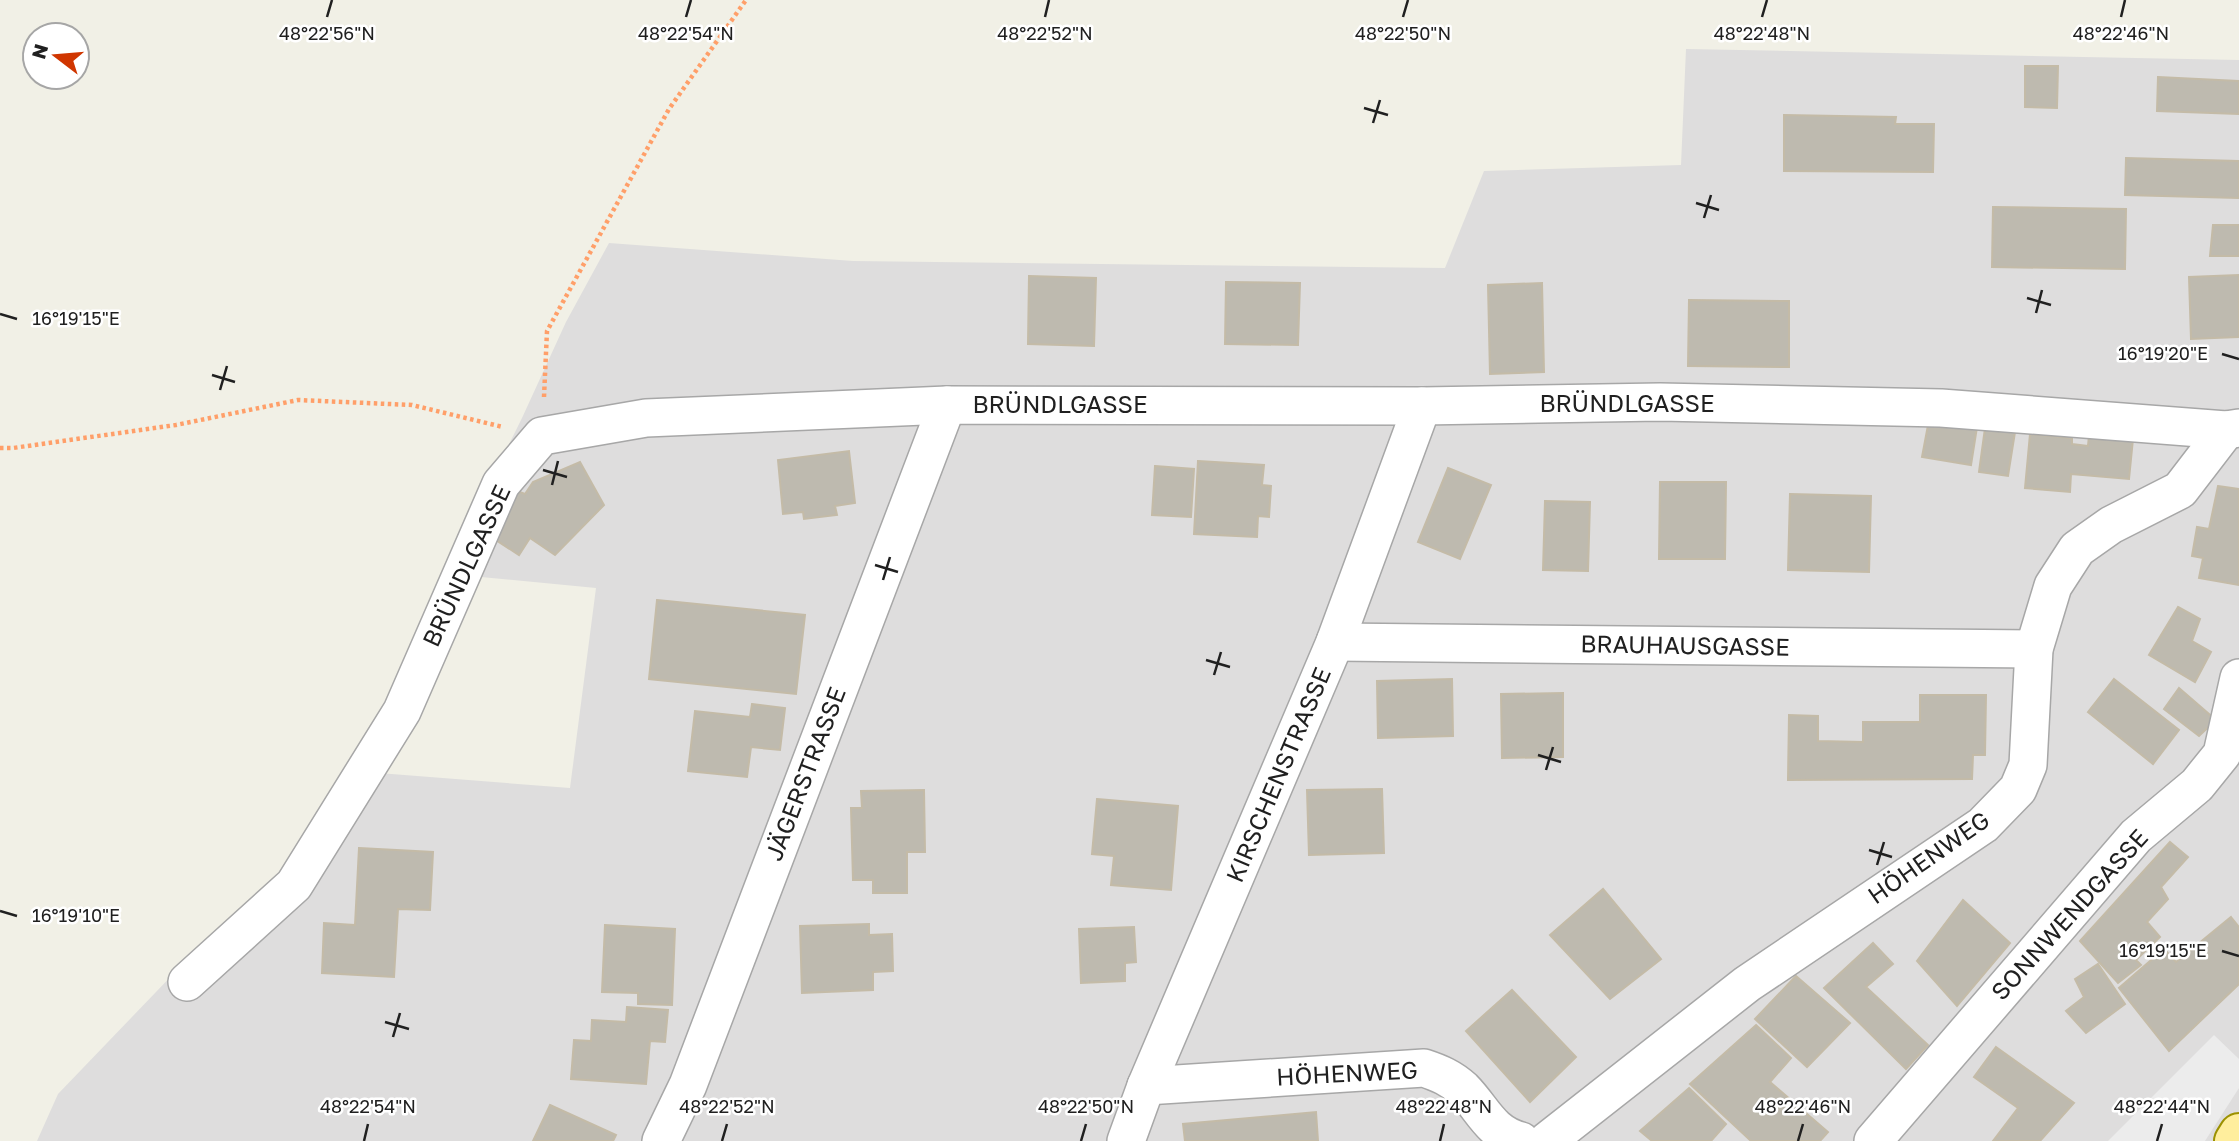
<svg xmlns="http://www.w3.org/2000/svg" width="2239" height="1141" font-family="'Golos Text',sans-serif">
<rect width="100%" height="100%" fill="#f1f0e6"/>
<polygon fill="#dedddd" points="1686,49 2239,60 2239,1141 37,1141 58,1094 180,967 277,880 353,771 570,788 596,588 460,575 446,571 522,418 566,322 609,243 853,261 1445,268 1484,171 1681,165"/>
<polygon fill="#ececec" points="2214,1035 2239,1059 2239,1088 2205,1141 2108,1141"/>
<g fill="#bebaaf" stroke="#c4bba7" stroke-width="2">
<polygon points="2025,66 2058,66 2057,108 2025,107"/>
<polygon points="2158,77 2239,81 2239,114 2157,111"/>
<polygon points="1784,115 1896,117 1895,124 1934,124 1933,172 1784,171"/>
<polygon points="2126,158 2239,161 2239,198 2125,195"/>
<polygon points="1993,207 2126,209 2125,269 1992,267"/>
<polygon points="2213,225 2239,225 2239,256 2210,256"/>
<polygon points="2239,275 2239,337 2191,339 2189,277"/>
<polygon points="1029,276 1096,278 1094,346 1028,344"/>
<polygon points="1226,282 1300,283 1298,345 1225,344"/>
<polygon points="1542,283 1544,372 1490,374 1488,285"/>
<polygon points="1689,300 1789,301 1789,367 1688,366"/>
<polygon points="1929,420 1977,427 1971,465 1922,457"/>
<polygon points="1985,428 2015,432 2008,476 1979,472"/>
<polygon points="2030,434 2072,438 2072,444 2088,446 2089,435 2133,439 2129,479 2071,474 2070,492 2025,488"/>
<polygon points="849,451 855,503 835,506 837,515 804,519 803,512 783,514 778,460"/>
<polygon points="1198,461 1264,465 1262,485 1271,486 1269,517 1258,516 1257,537 1194,534"/>
<polygon points="580,462 604,505 555,555 530,538 519,555 488,535 512,489 525,494 533,482"/>
<polygon points="1155,466 1194,469 1191,517 1152,515"/>
<polygon points="1448,468 1491,485 1460,559 1418,542"/>
<polygon points="1660,482 1726,482 1725,559 1659,559"/>
<polygon points="2218,486 2239,489 2239,585 2199,578 2203,558 2192,556 2197,527 2209,529"/>
<polygon points="1790,494 1871,496 1869,572 1788,570"/>
<polygon points="1545,501 1590,502 1588,571 1543,570"/>
<polygon points="657,600 805,615 796,694 649,679"/>
<polygon points="2178,607 2200,619 2192,641 2211,652 2195,682 2149,655"/>
<polygon points="1452,679 1453,736 1378,738 1377,681"/>
<polygon points="2114,679 2179,730 2153,764 2088,712"/>
<polygon points="2179,688 2216,720 2199,736 2164,709"/>
<polygon points="1563,693 1563,757 1502,758 1501,694"/>
<polygon points="1920,695 1986,695 1985,755 1973,755 1972,779 1788,780 1789,715 1818,716 1818,741 1863,742 1863,722 1920,722"/>
<polygon points="752,704 785,708 780,750 751,747 747,777 688,771 695,711 750,717"/>
<polygon points="1382,789 1384,853 1309,855 1307,790"/>
<polygon points="924,790 925,852 907,852 907,893 873,893 873,880 853,880 851,808 862,808 861,791"/>
<polygon points="1097,799 1178,806 1171,890 1111,885 1114,856 1092,854"/>
<polygon points="2170,842 2188,857 2161,887 2168,899 2147,922 2160,937 2136,960 2141,965 2118,983 2080,941"/>
<polygon points="359,848 433,852 430,910 398,909 394,977 322,973 324,923 355,925"/>
<polygon points="1603,889 1661,959 1610,999 1550,935"/>
<polygon points="1963,900 2010,943 1957,1006 1917,961"/>
<polygon points="2231,917 2239,927 2239,984 2169,1051 2119,988 2164,949 2176,962"/>
<polygon points="869,924 869,935 892,934 893,971 873,972 873,990 802,993 800,926"/>
<polygon points="605,925 675,929 672,1005 638,1004 638,993 602,992"/>
<polygon points="1134,927 1136,962 1125,963 1125,981 1081,983 1079,929"/>
<polygon points="1873,943 1893,964 1866,987 1928,1045 1906,1069 1824,988"/>
<polygon points="2098,964 2125,1004 2086,1033 2066,1011 2084,997 2075,979"/>
<polygon points="1796,976 1850,1023 1807,1067 1755,1019"/>
<polygon points="1512,990 1576,1057 1530,1102 1466,1031"/>
<polygon points="627,1007 668,1010 665,1042 650,1041 646,1084 571,1079 574,1040 591,1041 592,1020 626,1022"/>
<polygon points="1756,1025 1791,1058 1770,1082 1828,1132 1820,1141 1751,1141 1690,1084"/>
<polygon points="1996,1047 2074,1103 2040,1141 1993,1141 2018,1108 1974,1077"/>
<polygon points="1689,1088 1726,1124 1711,1141 1652,1141 1640,1131"/>
<polygon points="550,1105 616,1135 613,1141 533,1141"/>
<polygon points="1316,1112 1318,1141 1185,1141 1183,1124"/>
</g>
<g fill="none" stroke-linecap="round" stroke-linejoin="round">
<defs>
<g id="minor">
<polyline points="1335,642 2034,649"/>
<polyline points="187,982 294,885 402,711 501,484 542,436 646,418 947,405 1422,406 1660,402 1941,408 2226,430 2239,428"/>
<path d="M1146,1086l278,-18c15,5 27,10 39,21 20,20 27,44 58,52"/>
<polyline points="661,1141 688,1085 947,405"/>
<polyline points="1126,1141 1146,1086 1335,642 1422,406"/>
<polyline points="1547,1141 1747,984 1983,825 2018,789 2028,765 2034,649 2053,586 2077,549 2111,525 2180,490 2226,430"/>
<polyline points="1873,1141 2136,836 2197,785 2222,754 2239,678"/>
</g>
<polyline id="major" points="2234,1141 2239,1133"/>
</defs>
<use href="#minor" stroke="#a7a7a7" stroke-width="40"/>
<use href="#major" stroke="#9c9100" stroke-width="42"/>
<g stroke="#ff9f69" stroke-width="4.5" stroke-dasharray="3.5 3.5" stroke-linecap="butt">
<polyline points="544,397 547,331 669,109 746,0"/>
<polyline points="0,448 13,448 176,425 298,400 412,405 503,427"/>
</g>
<use href="#minor" stroke="#fff" stroke-width="37"/>
<use href="#major" stroke="#ffee9d" stroke-width="38"/>
</g>
<path fill="none" stroke="#202020" stroke-width="2.5" d="M327,17l5,-17M686,17l5,-17M1045,17l4,-17M1403,17l5,-17M1762,17l5,-17M2121,17l4,-17M1364,108l24,7M1373,123l7,-23M1696,203l23,7M1704,218l7,-23M2027,298l24,7M2036,313l6,-23M0,314l17,5M2222,354l17,5M212,375l23,7M220,390l7,-24M543,470l24,7M552,485l6,-24M875,565l23,7M883,580l7,-23M1206,660l24,7M1214,675l7,-23M1538,755l23,7M1546,770l7,-23M1869,850l23,7M1877,865l7,-23M0,911l17,5M2222,951l17,5M385,1022l24,7M393,1037l7,-24M364,1141l4,-17M722,1141l5,-17M1081,1141l5,-17M1440,1141l4,-17M1798,1141l5,-17M2157,1141l5,-17"/>
<g text-anchor="middle" stroke-width="5" stroke-linejoin="round" paint-order="stroke">
<g font-size="24" fill="#202020" stroke="#fff">
<text x="1627" y="412">BRÜNDLGASSE</text>
<text x="1060" y="413">BRÜNDLGASSE</text>
<text transform="translate(467 566) rotate(-65)" y="8">BRÜNDLGASSE</text>
<text transform="translate(1685 646) rotate(1)" y="8">BRAUHAUSGASSE</text>
<text transform="translate(806 774) rotate(-69)" y="8">JÄGERSTRASSE</text>
<text transform="translate(1279 775) rotate(-67)" y="8">KIRSCHENSTRASSE</text>
<text transform="translate(1929 858) rotate(-35)" y="8">HÖHENWEG</text>
<text transform="translate(2070 915) rotate(-48)" y="8">SONNWENDGASSE</text>
<text transform="translate(1347 1074) rotate(-3)" y="8">HÖHENWEG</text>
</g>
</g>
<g font-size="18" text-anchor="middle" fill="#202020" stroke="#fff" stroke-width="5" stroke-linejoin="round" paint-order="stroke">
<text x="327" y="40">48°22'56"N</text>
<text x="686" y="40">48°22'54"N</text>
<text x="1045" y="40">48°22'52"N</text>
<text x="1403" y="40">48°22'50"N</text>
<text x="1762" y="40">48°22'48"N</text>
<text x="2121" y="40">48°22'46"N</text>
<text x="76" y="325">16°19'15"E</text>
<text x="2163" y="360">16°19'20"E</text>
<text x="76" y="922">16°19'10"E</text>
<text x="2163" y="957">16°19'15"E</text>
<text x="368" y="1113">48°22'54"N</text>
<text x="727" y="1113">48°22'52"N</text>
<text x="1086" y="1113">48°22'50"N</text>
<text x="1444" y="1113">48°22'48"N</text>
<text x="1803" y="1113">48°22'46"N</text>
<text x="2162" y="1113">48°22'44"N</text>
</g>
<g transform="translate(56 56) rotate(286)"><circle r="33" fill="#ffffff" stroke="#a6a6a6" stroke-width="2"/>
<path d="M0-5L12 26L0 18L-12 26Z" fill="#d03600"/>
<text y="-10" font-size="19" font-weight="bold" text-anchor="middle" fill="#202020">N</text>
</g>
</svg>
